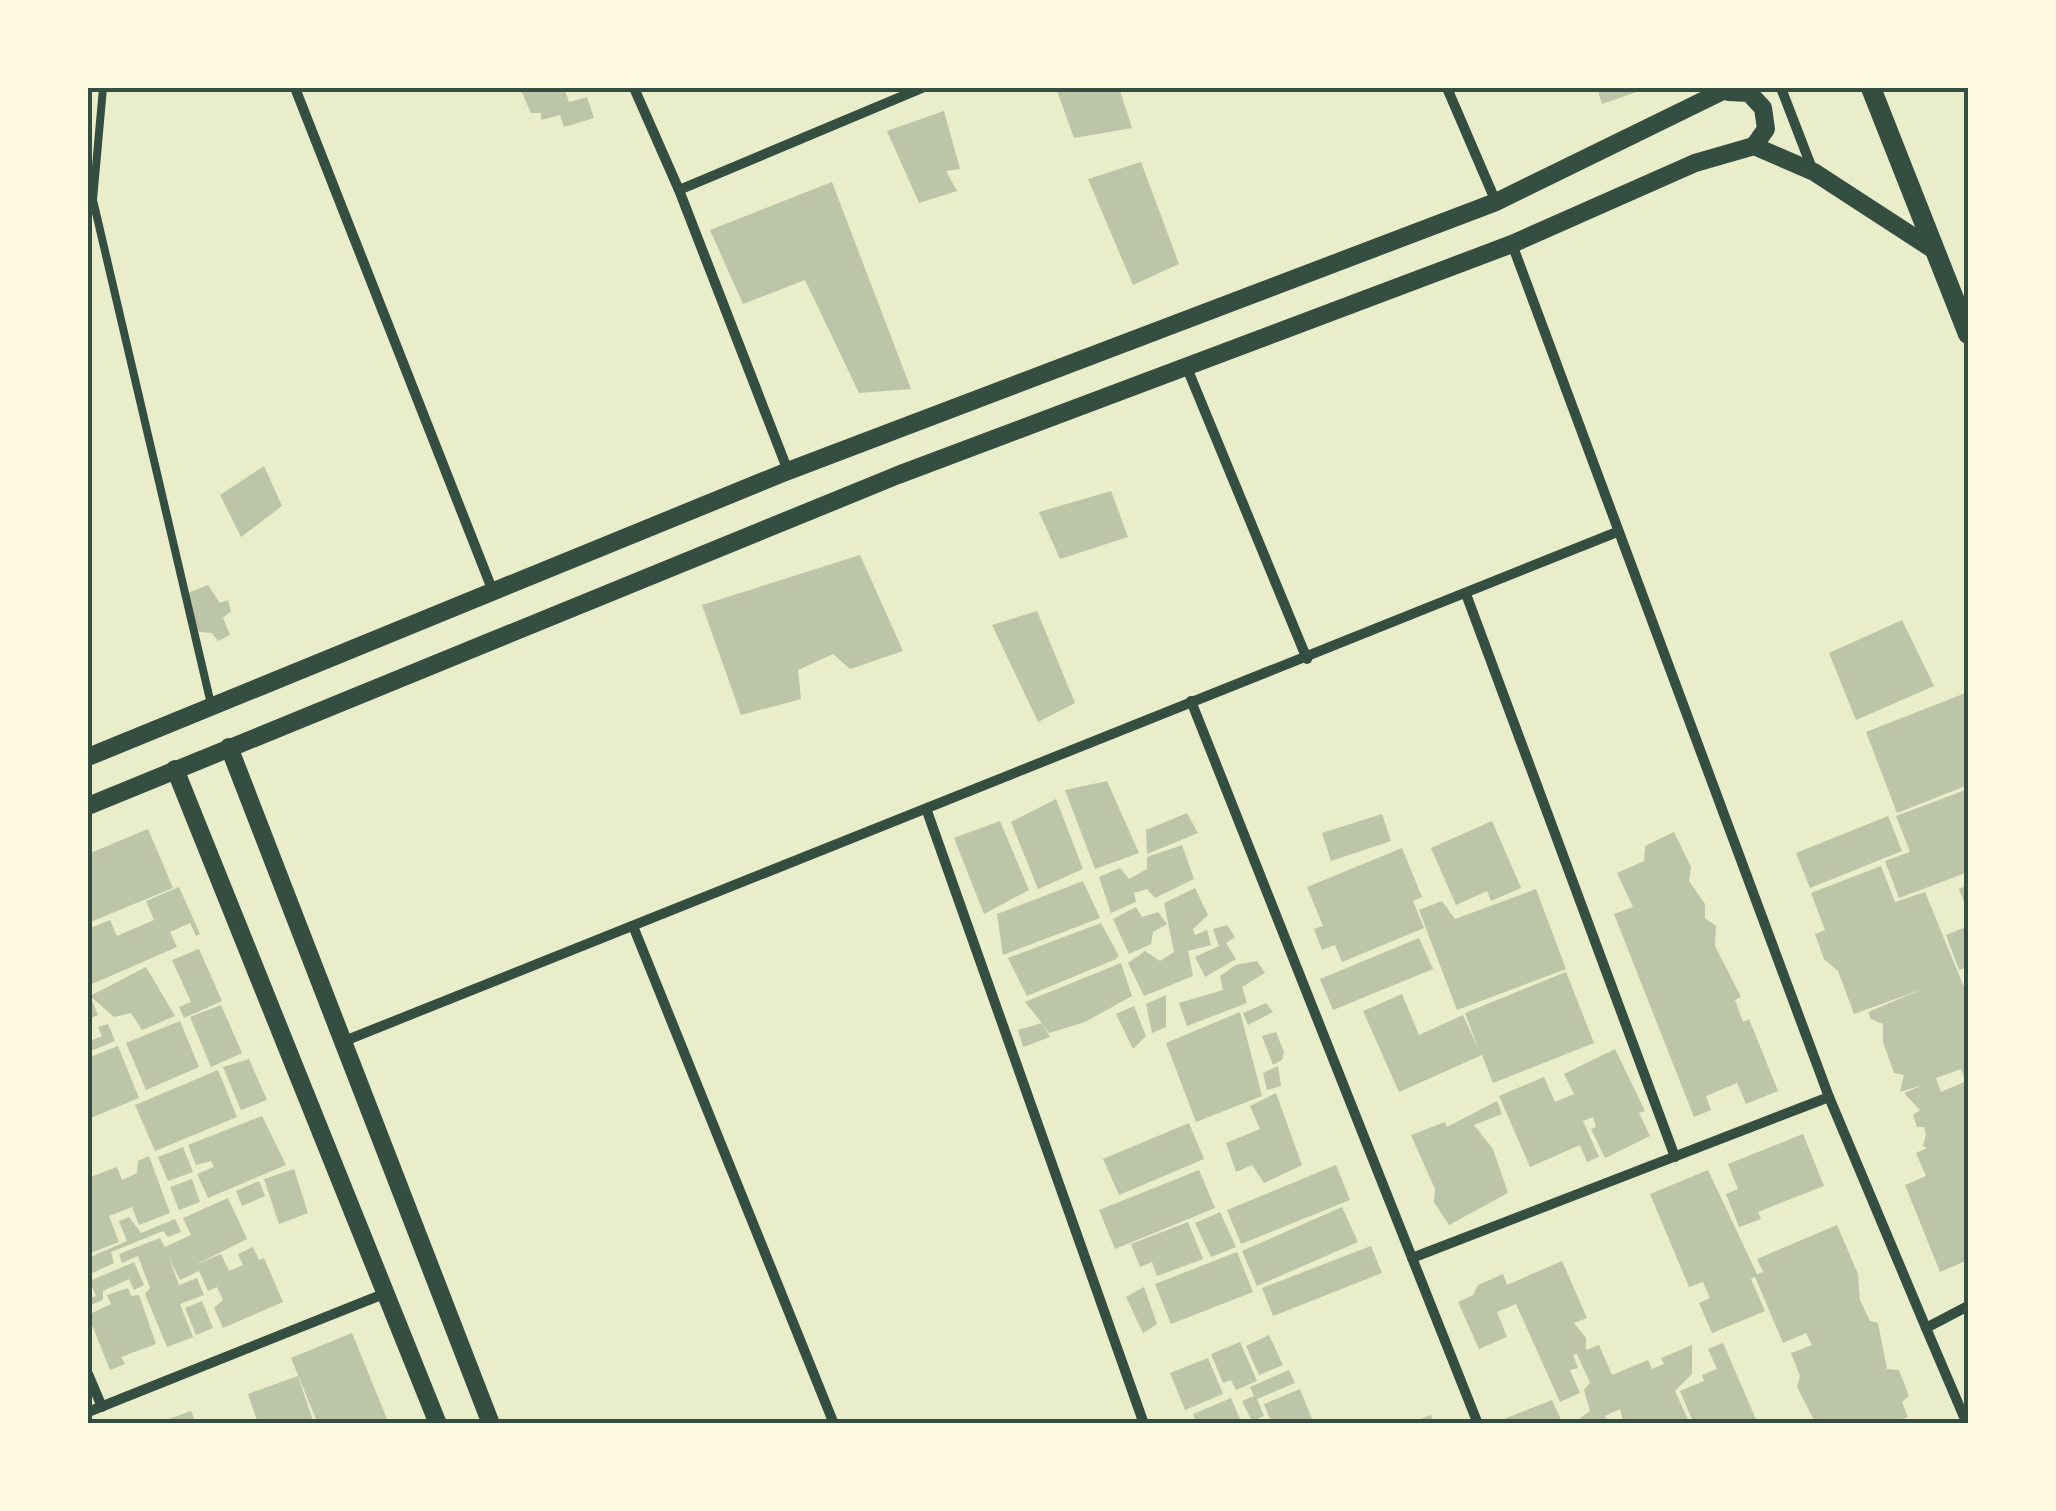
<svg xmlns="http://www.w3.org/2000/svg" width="2056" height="1511" font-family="Poppins,sans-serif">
<rect width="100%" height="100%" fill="#e9edc9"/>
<g fill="#bcc5a7">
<polygon points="520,88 564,88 569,102 587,97 594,118 564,127 560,115 541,120 541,113 531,113"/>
<polygon points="1056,88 1119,88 1132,128 1074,138"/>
<polygon points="1597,88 1648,88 1602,104"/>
<polygon points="944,111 960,169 946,171 957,191 919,203 887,131"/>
<polygon points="1141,162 1179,264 1133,285 1088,179"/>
<polygon points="832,182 911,389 859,393 805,280 743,304 710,230"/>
<polygon points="264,466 282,506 241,537 220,495"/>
<polygon points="1111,491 1128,537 1060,559 1039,512"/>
<polygon points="860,555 903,651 850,669 833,654 798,670 801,699 741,715 702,605"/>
<polygon points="208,585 220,603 228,600 231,611 223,618 230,635 218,641 212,633 199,632 185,594"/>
<polygon points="1037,611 1075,703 1038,722 992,625"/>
<polygon points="1902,620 1934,686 1856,720 1829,653"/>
<polygon points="1968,692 1968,785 1897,813 1866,732"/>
<polygon points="1107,781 1139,853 1095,869 1065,790"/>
<polygon points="1968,789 1968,872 1899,898 1885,861 1910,852 1896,816"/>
<polygon points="1056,799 1083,869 1038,889 1011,822"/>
<polygon points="1187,813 1198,833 1147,854 1146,830"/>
<polygon points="1382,814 1391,841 1331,861 1322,833"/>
<polygon points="1888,816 1902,851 1810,888 1796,853"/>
<polygon points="1000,821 1029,890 984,914 954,838"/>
<polygon points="1492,821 1521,888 1491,901 1487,891 1456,905 1431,848"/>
<polygon points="148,829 173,888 88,923 88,854"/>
<polygon points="1674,832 1691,867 1689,881 1705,904 1705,918 1716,926 1715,946 1741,997 1735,1000 1743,1022 1749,1019 1778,1091 1746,1104 1737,1083 1706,1096 1711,1110 1694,1117 1614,914 1633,907 1617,873 1644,861 1645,846"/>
<polygon points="1182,845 1194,879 1155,898 1147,889 1134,893 1136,902 1111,913 1099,877 1120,868 1129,879 1147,869 1147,857"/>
<polygon points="1402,848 1422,897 1413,901 1424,928 1342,962 1335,945 1322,950 1314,929 1323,926 1307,887"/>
<polygon points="1881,866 1895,902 1925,892 1968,997 1968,1088 1961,1069 1936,1078 1941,1092 1964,1082 1968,1092 1968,1260 1940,1272 1905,1185 1926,1176 1916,1153 1927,1148 1923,1146 1926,1134 1924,1127 1917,1127 1913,1115 1920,1110 1904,1093 1923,1085 1900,1092 1904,1075 1894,1073 1883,1042 1883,1024 1871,1019 1868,1012 1923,989 1854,1014 1838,971 1824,959 1815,934 1825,930 1811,893"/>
<polygon points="1083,881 1100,918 1003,955 997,914"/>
<polygon points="1968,885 1968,913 1959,889"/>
<polygon points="179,887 200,934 196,936 190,923 170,932 177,947 92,984 88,974 88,929 110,920 117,936 154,920 146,901"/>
<polygon points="1195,888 1208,915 1193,929 1195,935 1207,930 1211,945 1188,951 1193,976 1144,996 1128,963 1145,951 1160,961 1174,952 1164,903"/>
<polygon points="1536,889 1566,969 1457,1010 1419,910 1442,901 1455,919"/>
<polygon points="1136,907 1142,917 1158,912 1167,924 1153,932 1151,944 1129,954 1113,919"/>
<polygon points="1101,923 1119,956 1116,959 1027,996 1008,958"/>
<polygon points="1227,925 1235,937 1226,943 1236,959 1205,977 1195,957 1219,946 1213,929"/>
<polygon points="1968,926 1968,967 1959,970 1946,935"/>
<polygon points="1419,938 1433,969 1333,1010 1320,979"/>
<polygon points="199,949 222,1001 184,1018 179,1007 191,1002 172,960"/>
<polygon points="1257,961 1265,973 1242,987 1247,1003 1187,1026 1179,1003 1223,990 1220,976 1236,965"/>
<polygon points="1121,963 1132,996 1085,1022 1049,1033 1042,1023 1050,1037 1023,1047 1018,1030 1042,1023 1025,1002"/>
<polygon points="146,967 175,1016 142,1030 131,1013 114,1017 90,996 98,1015 88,1019 88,990 90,996"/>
<polygon points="1566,972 1594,1043 1493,1083 1482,1055 1399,1092 1363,1011 1402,994 1419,1035 1463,1015 1479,1050 1465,1013"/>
<polygon points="1166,995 1166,1027 1152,1033 1146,1004"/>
<polygon points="1266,1003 1273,1012 1248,1025 1243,1013"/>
<polygon points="221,1005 242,1053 211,1067 190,1017"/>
<polygon points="1134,1006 1146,1036 1133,1049 1116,1014"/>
<polygon points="1240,1012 1262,1096 1196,1122 1166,1043"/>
<polygon points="180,1021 199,1067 146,1090 126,1043"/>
<polygon points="108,1024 115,1041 88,1052 88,1042 102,1036 98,1027"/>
<polygon points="1276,1032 1284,1052 1282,1060 1273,1065 1262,1036"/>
<polygon points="118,1046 139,1098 88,1119 88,1058"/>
<polygon points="1615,1049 1645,1111 1639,1113 1650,1136 1605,1158 1591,1129 1596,1127 1593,1117 1583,1121 1599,1157 1587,1162 1580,1145 1530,1167 1499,1096 1544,1077 1555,1102 1574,1094 1564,1074"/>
<polygon points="249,1059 267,1100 241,1110 223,1067"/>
<polygon points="1278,1066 1281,1086 1267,1090 1263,1073"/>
<polygon points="218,1070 237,1117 155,1151 135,1105"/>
<polygon points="1276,1093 1302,1165 1264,1183 1252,1165 1236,1172 1226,1143 1260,1129 1250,1106"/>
<polygon points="1497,1101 1502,1114 1474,1125 1493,1149 1508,1193 1449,1225 1434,1202 1435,1189 1411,1135 1445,1122 1447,1127"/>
<polygon points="262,1116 286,1165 208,1198 197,1174 214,1167 211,1161 196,1165 188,1145"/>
<polygon points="1189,1123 1204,1159 1119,1195 1103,1159"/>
<polygon points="1803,1134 1824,1186 1758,1212 1761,1219 1739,1227 1726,1194 1738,1189 1728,1164"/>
<polygon points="183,1147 193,1172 168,1181 158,1157"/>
<polygon points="149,1156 170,1213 139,1225 132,1207 109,1216 119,1242 88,1254 88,1178 117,1167 122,1180 137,1173 138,1161"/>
<polygon points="1336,1165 1350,1200 1241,1244 1227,1210"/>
<polygon points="294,1169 308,1213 279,1224 264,1179"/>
<polygon points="1199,1170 1215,1208 1115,1249 1099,1210"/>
<polygon points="1708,1170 1757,1274 1763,1272 1757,1259 1837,1225 1858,1274 1860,1300 1870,1321 1878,1323 1887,1369 1899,1370 1909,1396 1902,1402 1908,1417 1892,1424 1816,1424 1797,1387 1800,1376 1791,1353 1812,1345 1806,1333 1783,1343 1755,1277 1751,1279 1765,1311 1712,1333 1699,1303 1710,1298 1703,1282 1689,1287 1650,1194"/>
<polygon points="192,1179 200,1202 179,1210 170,1187"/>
<polygon points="259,1181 265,1196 242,1206 236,1191"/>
<polygon points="228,1198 247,1239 195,1265 221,1254 229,1271 243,1265 238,1254 253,1247 259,1260 264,1258 283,1302 223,1328 214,1308 223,1300 217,1287 208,1291 199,1271 180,1280 169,1258 179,1285 197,1278 204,1295 180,1304 193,1337 167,1347 145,1294 150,1288 138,1256 122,1263 119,1254 160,1238 165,1247 191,1235 183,1218"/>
<polygon points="1342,1207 1358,1242 1257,1286 1242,1251"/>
<polygon points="1220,1212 1236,1247 1211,1257 1195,1223"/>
<polygon points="129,1217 141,1233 175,1219 181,1232 168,1237 163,1231 111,1252 114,1263 88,1275 88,1258 127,1241 119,1221"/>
<polygon points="1188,1222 1203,1259 1157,1276 1152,1262 1140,1267 1131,1244"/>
<polygon points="1371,1246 1382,1273 1273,1316 1262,1288"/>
<polygon points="1237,1252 1253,1292 1171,1324 1155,1284"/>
<polygon points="1562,1261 1587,1318 1574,1323 1586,1338 1586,1350 1599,1345 1612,1375 1648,1360 1652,1369 1664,1364 1661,1358 1692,1345 1692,1374 1675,1391 1690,1424 1624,1424 1620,1409 1605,1416 1608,1424 1572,1424 1590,1411 1584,1390 1590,1383 1577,1354 1573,1355 1578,1368 1570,1370 1580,1393 1560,1402 1516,1304 1497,1312 1507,1337 1479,1349 1458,1302 1473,1295 1478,1285 1503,1274 1507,1285"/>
<polygon points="134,1262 144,1285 134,1290 129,1279 103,1291 103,1300 88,1306 88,1299 96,1296 90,1281"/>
<polygon points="1144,1287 1157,1324 1143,1333 1126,1297"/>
<polygon points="128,1288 131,1296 139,1295 156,1344 121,1357 125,1364 110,1370 88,1315 111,1304 107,1295"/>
<polygon points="202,1301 213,1328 196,1335 185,1308"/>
<polygon points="352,1333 389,1424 318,1424 291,1358"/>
<polygon points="1269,1335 1283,1365 1259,1375 1246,1346"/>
<polygon points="1240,1342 1257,1381 1236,1390 1231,1380 1223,1383 1211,1354"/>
<polygon points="1723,1343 1758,1424 1694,1424 1680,1391 1704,1381 1702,1375 1717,1369 1708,1349"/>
<polygon points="1208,1358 1223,1394 1185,1410 1170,1373"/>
<polygon points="1289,1370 1295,1383 1257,1399 1264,1416 1252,1421 1242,1401 1254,1396 1250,1387"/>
<polygon points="298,1376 314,1424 258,1424 248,1394"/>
<polygon points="1300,1389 1314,1424 1272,1424 1264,1404"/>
<polygon points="1231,1398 1242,1424 1197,1424 1193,1414"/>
<polygon points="1552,1400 1563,1424 1494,1424 1494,1423"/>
<polygon points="191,1411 196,1424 158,1424 158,1423"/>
<polygon points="1431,1415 1434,1424 1409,1424 1409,1423"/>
</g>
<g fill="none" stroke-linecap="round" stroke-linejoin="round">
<polyline stroke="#344e41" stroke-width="8" points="103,88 93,200 211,704"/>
<g stroke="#344e41" stroke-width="10">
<polyline points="295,88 492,589"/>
<polyline points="634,88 679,190 788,471"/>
<polyline points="1447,88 1496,202"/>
<polyline points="1781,88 1813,171"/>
<polyline points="679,190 922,88"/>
<polyline points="1512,244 1829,1097 1926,1328"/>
<polyline points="1187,368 1307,659"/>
<polyline points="1466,594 1675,1157"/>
<polyline points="1191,701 1478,1424"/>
<polyline points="927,811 1144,1424"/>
<polyline points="633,926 834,1424"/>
<polyline points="342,1042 1617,532"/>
<polyline points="1412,1258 1829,1097"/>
<polyline points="88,1374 102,1407"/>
<polyline points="88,1412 386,1293"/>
<polyline points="1967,1424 1926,1328 1968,1306"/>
</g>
<g stroke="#344e41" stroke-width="18">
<polyline points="1728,92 1749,93 1763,108 1766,129 1754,146"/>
<polyline points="229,747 491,1424"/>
<polyline points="88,757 788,471 1496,202 1729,88"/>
<polyline points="175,769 438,1424"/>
<polyline points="88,806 898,475 1512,244 1695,163 1754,146 1814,172 1934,250"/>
</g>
<polyline stroke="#344e41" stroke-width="20" points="1871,88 1968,334"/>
</g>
<rect width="2056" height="1511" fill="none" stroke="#fefae0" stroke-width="180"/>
<rect x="90" y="90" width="1876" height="1331" fill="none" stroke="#344e41" stroke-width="4"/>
</svg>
